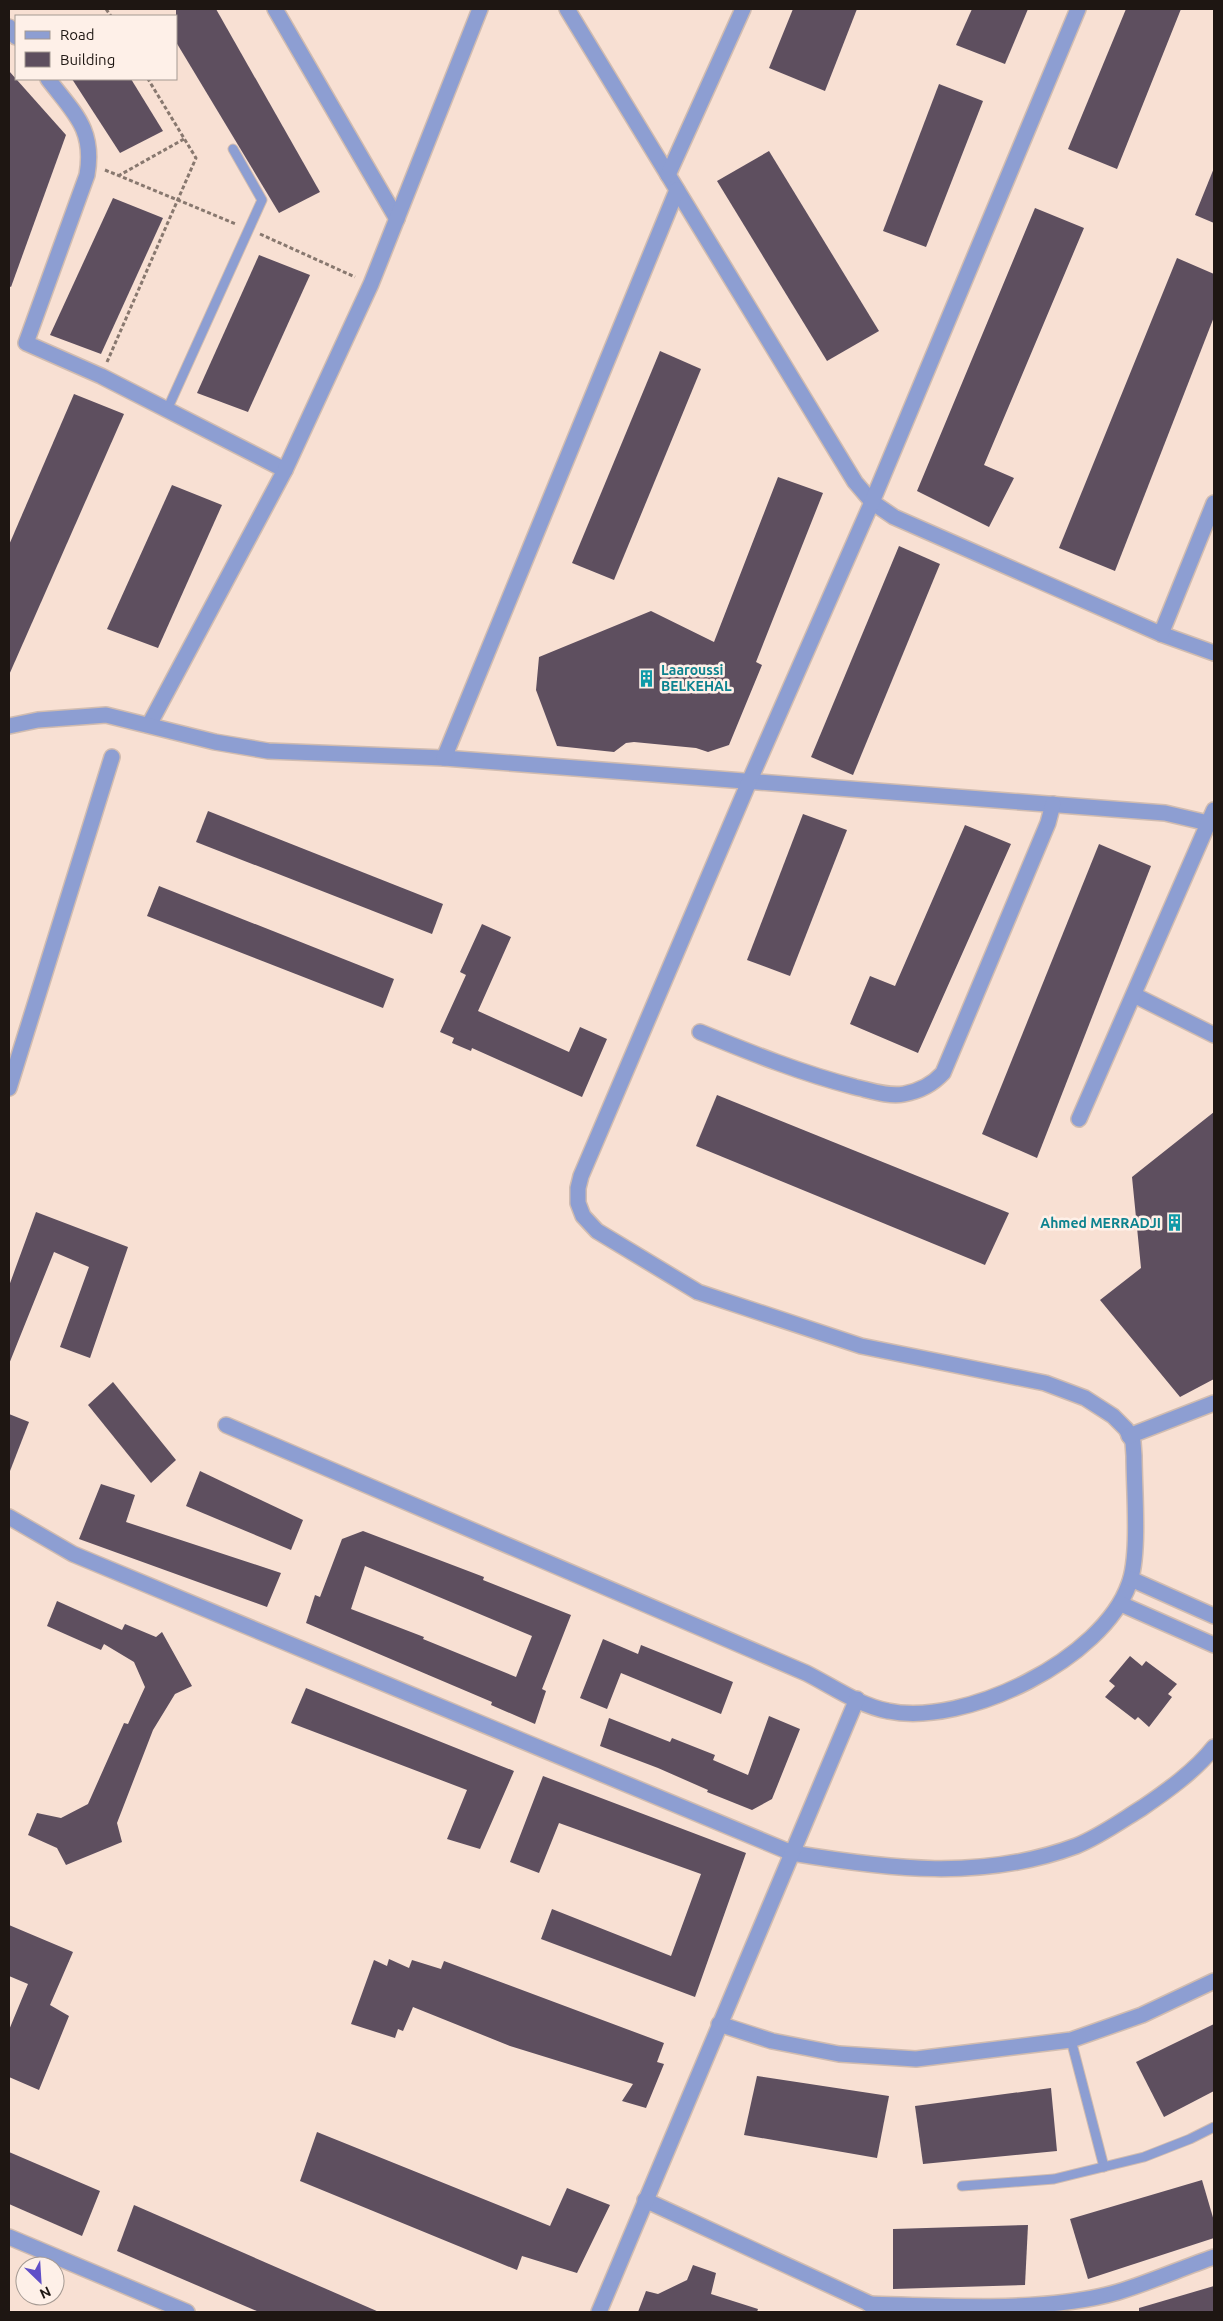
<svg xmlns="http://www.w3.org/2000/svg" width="1223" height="2321" font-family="Ubuntu,sans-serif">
<rect width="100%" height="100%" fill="#f8e0d3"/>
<g fill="#5e4f5f" fill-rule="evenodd">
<polygon points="176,9 216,9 320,192 279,213 176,42"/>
<polygon points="793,9 857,9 825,91 769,68"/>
<polygon points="972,9 1028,9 1005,64 956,45"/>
<polygon points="1126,9 1181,9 1117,169 1068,149"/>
<polygon points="9,71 66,135 11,287 9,286"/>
<polygon points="72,79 131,79 163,131 120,153"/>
<polygon points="939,84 983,101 926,247 883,231"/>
<polygon points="769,151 879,331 827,361 717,181"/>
<polygon points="1214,168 1214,223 1195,215"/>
<polygon points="113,198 163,218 101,354 50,335"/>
<polygon points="1035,208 1084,228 984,465 1014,478 989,527 917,491"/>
<polygon points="259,255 310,275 248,412 197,393"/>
<polygon points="1177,258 1214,274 1214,317 1115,571 1059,548"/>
<polygon points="660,351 701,369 614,580 572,563"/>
<polygon points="74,394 124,414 9,675 9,545"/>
<polygon points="778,477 823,493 756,662 762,665 729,745 708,752 696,748 634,742 626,743 614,752 557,746 536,690 539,657 651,611 714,642"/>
<polygon points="172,485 222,505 158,648 107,629"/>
<polygon points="899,546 940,564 853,775 811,757"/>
<polygon points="208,811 443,904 432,934 196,842"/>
<polygon points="803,814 847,830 790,976 747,960"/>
<polygon points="965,825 1011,844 918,1053 850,1024 870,976 895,986"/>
<polygon points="1099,844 1151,866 1037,1158 982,1134"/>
<polygon points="159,886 394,979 383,1008 147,916"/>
<polygon points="482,924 511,937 478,1011 569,1052 580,1027 607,1039 582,1097 472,1048 471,1051 452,1043 454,1038 440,1032 466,975 460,972"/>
<polygon points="717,1095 1009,1213 985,1265 696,1146"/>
<polygon points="1214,1112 1214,1379 1180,1397 1100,1300 1141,1268 1132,1177"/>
<polygon points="36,1212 128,1247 90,1358 60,1347 89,1267 54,1252 9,1364 9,1286"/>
<polygon points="113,1382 176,1460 151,1483 88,1405"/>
<polygon points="9,1414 29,1422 10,1471 9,1471"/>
<polygon points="200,1471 303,1520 291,1550 186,1506"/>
<polygon points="101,1484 135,1495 126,1522 281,1573 267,1607 79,1539"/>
<path d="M363,1531l121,46 -1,3 88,35 -29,74 4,2 -11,33 -44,-19 1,-3 -186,-79 9,-28 5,2 22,-58zM365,1566l167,70 -16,41 -93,-38 1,-2 -73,-28z"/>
<polygon points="57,1601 122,1630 125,1624 156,1637 162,1632 192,1686 175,1694 153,1730 117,1823 122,1842 66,1865 57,1848 28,1835 37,1813 61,1818 88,1804 124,1723 128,1724 145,1687 134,1662 104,1644 101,1650 47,1626"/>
<polygon points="603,1639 638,1654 641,1645 733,1682 721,1714 621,1673 607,1709 580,1698"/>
<polygon points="1130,1656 1142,1666 1146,1661 1177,1684 1168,1694 1172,1697 1149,1727 1138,1717 1135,1720 1105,1697 1115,1686 1109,1681"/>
<polygon points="306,1688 514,1771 480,1849 447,1839 467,1790 291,1723"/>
<polygon points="769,1716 800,1729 772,1799 752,1810 707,1792 708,1790 658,1768 600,1746 609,1718 670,1742 672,1738 715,1755 713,1760 748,1775"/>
<polygon points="543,1776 746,1853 695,1997 541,1939 552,1909 671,1956 701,1874 559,1823 539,1873 510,1862"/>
<polygon points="9,1925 73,1952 50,2005 69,2016 39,2090 9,2077 9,2030 28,1984 9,1976"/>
<polygon points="389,1959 409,1968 412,1960 441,1969 444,1961 664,2043 657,2062 664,2064 646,2108 622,2101 633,2084 510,2046 413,2007 403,2031 398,2029 395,2038 351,2024 374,1960 387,1966"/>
<polygon points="1214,2024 1214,2091 1164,2117 1136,2062"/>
<polygon points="757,2076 889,2096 877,2158 744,2135"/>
<polygon points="1051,2088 1057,2151 923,2164 915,2106"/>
<polygon points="317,2132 550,2226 567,2188 610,2205 577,2273 522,2256 517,2270 300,2181"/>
<polygon points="9,2152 100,2191 82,2236 9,2204"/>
<polygon points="1202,2180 1214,2221 1214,2238 1088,2279 1070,2219"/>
<polygon points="134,2205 379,2312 259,2312 117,2251"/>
<polygon points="1028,2225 1025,2285 893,2289 893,2229"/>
<polygon points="693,2265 716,2273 711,2294 758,2309 757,2312 638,2312 646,2291 658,2294 687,2280"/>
<polygon points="1214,2286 1214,2312 1139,2312 1139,2308"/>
</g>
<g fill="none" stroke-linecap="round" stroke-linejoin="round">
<defs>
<g id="service">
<polyline points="167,410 262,200 233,149"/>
<polyline points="1071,2040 1104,2167"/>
<polyline points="962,2186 1054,2179 1144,2157 1190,2139 1214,2127"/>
</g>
<g id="minor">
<polyline points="275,9 397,219"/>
<polyline points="567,9 855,482 872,502 894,517 1161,634 1214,653"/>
<polyline points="9,27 16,37"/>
<path d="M48,79c26,34 47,50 39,96l-61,168 75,33 184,94"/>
<polyline points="668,175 743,9"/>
<polyline points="1161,634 1214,503"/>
<polyline points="149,725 285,470 371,284 480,9"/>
<polyline points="9,726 38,720 106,715 215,742 268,751 444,758 1165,813 1208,823"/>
<polyline points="444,758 677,190"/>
<polyline points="1134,995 1214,1035"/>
<path d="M700,1032c51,21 101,41 155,55 14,3 33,10 49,7 16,-3 28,-9 39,-21l105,-250 5,-19"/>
<polyline points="9,1088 112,757"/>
<polyline points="1079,1119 1214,810"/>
<path d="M226,1425l580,248c26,13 54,33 82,38 77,16 215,-52 241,-127 11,-29 5,-94 5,-128l-1,-14 -7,-13 -13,-13 -28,-18 -40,-15 -184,-37 -163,-54 -101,-61 -14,-15 -5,-13v-15l3,-12 168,-394 123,-280 206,-493"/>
<polyline points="1129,1436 1214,1403"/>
<path d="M9,1517l64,37 719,299c96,16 190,28 284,-7 23,-9 45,-25 66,-38 25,-17 53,-37 72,-61"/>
<polyline points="1131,1579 1214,1616"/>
<polyline points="1121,1604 1214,1645"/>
<polyline points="719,2024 772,2041 839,2054 916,2059 1071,2040 1142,2015 1214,1981"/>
<polyline points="645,2200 877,2307"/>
<polyline points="9,2237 187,2312"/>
<path d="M869,2304c76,2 176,9 249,-12 33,-10 64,-24 96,-35"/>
<polyline points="599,2312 857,1699"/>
</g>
</defs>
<use href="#service" stroke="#d1bcb0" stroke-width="11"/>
<use href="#minor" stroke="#d1bcb0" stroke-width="18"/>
<g stroke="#88786f" stroke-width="3" stroke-dasharray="4 2.5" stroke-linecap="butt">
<polyline points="106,9 111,16"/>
<polyline points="105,170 236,224"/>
<polyline points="118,176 184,139"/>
<polyline points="260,234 355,277"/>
<polyline points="107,362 196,158 148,79"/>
</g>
<use href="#service" stroke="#8d9ed2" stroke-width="9"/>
<use href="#minor" stroke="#8d9ed2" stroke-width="15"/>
</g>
<defs>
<symbol id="building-bare" viewBox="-9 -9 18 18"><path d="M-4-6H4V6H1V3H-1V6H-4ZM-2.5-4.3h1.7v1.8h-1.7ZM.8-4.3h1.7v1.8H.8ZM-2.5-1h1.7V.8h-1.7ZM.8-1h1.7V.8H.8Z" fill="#0f9aa8" stroke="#fef0e8" stroke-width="2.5" paint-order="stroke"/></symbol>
</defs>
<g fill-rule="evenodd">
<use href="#building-bare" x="634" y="666" width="25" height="25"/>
<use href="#building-bare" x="1162" y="1210" width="25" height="25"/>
</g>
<g text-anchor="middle" stroke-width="5" stroke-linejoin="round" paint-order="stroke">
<g font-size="14" font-weight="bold" fill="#0d838f" stroke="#fef0e8" text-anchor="start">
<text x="661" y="675">Laaroussi<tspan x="661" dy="16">BELKEHAL</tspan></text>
<text x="1161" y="1228" text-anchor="end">Ahmed MERRADJI</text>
</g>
</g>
<rect width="1223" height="2321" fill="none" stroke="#1e1612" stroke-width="20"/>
<rect x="15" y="15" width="162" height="65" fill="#fef0e8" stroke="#a49992"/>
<rect x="25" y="31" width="25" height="8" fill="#8d9ed2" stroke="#a49992"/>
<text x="60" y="40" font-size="15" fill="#1e1612">Road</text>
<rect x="25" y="52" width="25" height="15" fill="#5e4f5f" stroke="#a49992"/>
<text x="60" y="65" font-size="15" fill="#1e1612">Building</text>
<g transform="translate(40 2281) rotate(155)"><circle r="24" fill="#fef0e8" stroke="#a49992"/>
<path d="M0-4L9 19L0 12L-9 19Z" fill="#614fc8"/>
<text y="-8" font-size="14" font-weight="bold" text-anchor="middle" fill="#1e1612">N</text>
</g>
</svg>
